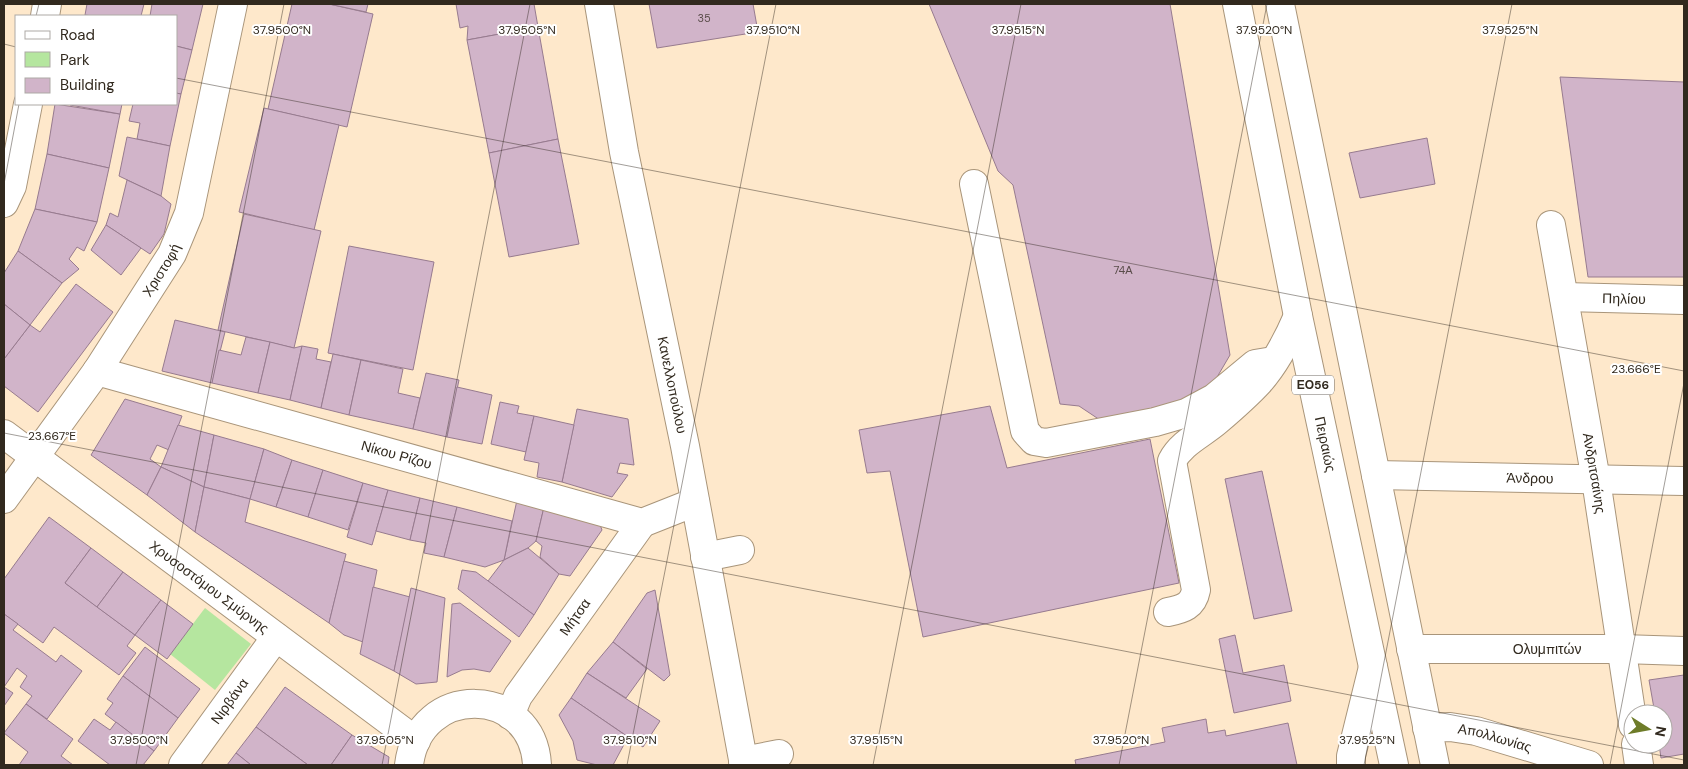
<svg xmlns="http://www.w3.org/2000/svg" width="1688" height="769" font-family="'DM Sans',sans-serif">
<rect width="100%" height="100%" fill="#fee8cb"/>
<polygon fill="#b5e69f" points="205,608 251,644 215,690 170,654"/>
<g fill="#d1b4c9" stroke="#977b8f">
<polygon points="87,4 144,4 141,16 93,16 85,15"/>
<polygon points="152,4 203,4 192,50 176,46 176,16 150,16"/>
<polygon points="292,4 329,4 373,14 347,127 268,109"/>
<polygon points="329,4 368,4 366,12"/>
<polygon points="456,4 534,4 538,27 467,40 468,26 460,28"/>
<polygon points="649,4 753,4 758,32 657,48"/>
<polygon points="929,4 1170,4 1230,355 1206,396 1100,420 1079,406 1060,404 1013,185 998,171"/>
<polygon points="538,27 558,139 489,153 467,40"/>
<polygon points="176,46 192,50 181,94 176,93"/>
<polygon points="1560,77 1684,82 1684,277 1588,277"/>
<polygon points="176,93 181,94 170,146 137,139 140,123 129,121 133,104 176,104"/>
<polygon points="55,104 120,114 109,168 47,154"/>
<polygon points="70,104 122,104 120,114 70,105"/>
<polygon points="264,108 339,125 314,230 239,212"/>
<polygon points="127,137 170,146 161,196 119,176"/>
<polygon points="1427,138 1435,184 1360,198 1349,153"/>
<polygon points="558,139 579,244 509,257 489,153"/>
<polygon points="47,154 109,168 97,222 35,209"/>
<polygon points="127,180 161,196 171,204 164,234 150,254 106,225 110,213 118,217"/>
<polygon points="35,209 97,222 84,251 77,247 69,259 79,269 62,283 18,251"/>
<polygon points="244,214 321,231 294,348 218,330"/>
<polygon points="106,225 141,248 121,275 91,250"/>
<polygon points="349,246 434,262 413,370 328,353"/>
<polygon points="18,251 62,283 30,325 4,304 4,273"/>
<polygon points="76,284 113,312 38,412 4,386 4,359 30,325 40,332"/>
<polygon points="4,304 30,325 4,359"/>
<polygon points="175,320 225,332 212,383 162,371"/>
<polygon points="246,337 270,342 258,393 212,383 219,350 241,355"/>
<polygon points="270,342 294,348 302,346 290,400 258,393"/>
<polygon points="302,346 318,349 316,359 331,362 321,408 290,400"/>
<polygon points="333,354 361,360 349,415 321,408"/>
<polygon points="361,360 403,369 398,393 420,398 413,429 349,415"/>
<polygon points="426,373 459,380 447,437 413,429"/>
<polygon points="457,387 492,395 482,444 447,437"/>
<polygon points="125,399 182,416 169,450 157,445 150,459 161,467 147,495 91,455"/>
<polygon points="500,402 519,406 517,413 534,416 526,452 491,444"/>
<polygon points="990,406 1007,468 1150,439 1179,583 923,637 890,471 867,473 859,430"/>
<polygon points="577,409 628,419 634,465 620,463 617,473 628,475 612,497 562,482"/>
<polygon points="534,416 574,425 562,482 537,477 539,463 524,460"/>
<polygon points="178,425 214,435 204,487 161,467"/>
<polygon points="214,435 264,449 250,499 204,487"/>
<polygon points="264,449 292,460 276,507 250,499"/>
<polygon points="292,460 323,470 308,517 276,507"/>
<polygon points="161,467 204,487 195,532 147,495"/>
<polygon points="323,470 363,483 348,530 308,517"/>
<polygon points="1262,471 1292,611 1254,619 1225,479"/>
<polygon points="363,483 388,490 372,545 347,537"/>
<polygon points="204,487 250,499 245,522 346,554 329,623 195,532"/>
<polygon points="388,490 420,498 410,540 376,531"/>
<polygon points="420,498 457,507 444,557 424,553 426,543 410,540"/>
<polygon points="517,500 544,507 536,541 528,548 504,560"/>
<polygon points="457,507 512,521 504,560 485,567 444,557"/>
<polygon points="544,507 599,522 602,530 570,576 559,574 540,557 542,546 536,541"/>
<polygon points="49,517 91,548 65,583 135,635 127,646 136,653 119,675 54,627 43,643 4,614 4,579"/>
<polygon points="91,548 123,572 97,607 65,583"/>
<polygon points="528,548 559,574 534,615 488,581 504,560"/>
<polygon points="344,561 377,570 363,642 344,635 329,623"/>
<polygon points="462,570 476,572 534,615 519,637 458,589"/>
<polygon points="123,572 161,600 135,635 97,607"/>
<polygon points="373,587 410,597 394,671 360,654"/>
<polygon points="411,588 445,598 437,682 416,684 394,671"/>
<polygon points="655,590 670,675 664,681 613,642 647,593"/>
<polygon points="161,600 193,624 167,659 135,635"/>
<polygon points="460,603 511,641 490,672 474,669 462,670 447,677 452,604"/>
<polygon points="4,614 18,624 13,630 56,662 61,655 82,671 47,719 26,704 32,696 20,687 27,676 17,668 4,687"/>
<polygon points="1235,635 1243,673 1284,665 1291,701 1234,713 1219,639"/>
<polygon points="613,642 647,669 626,698 587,673"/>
<polygon points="145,647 200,689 178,718 123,676"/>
<polygon points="587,673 660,721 643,747 571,698"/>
<polygon points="1684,675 1684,754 1661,758 1659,744 1663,744 1663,714 1655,714 1649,680"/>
<polygon points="123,676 178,718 154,751 105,714 113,703 107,699"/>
<polygon points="4,687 13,693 4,706"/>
<polygon points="285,687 352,735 331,765 308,765 256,727"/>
<polygon points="571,698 628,737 613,765 597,765 577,760 573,741 559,715"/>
<polygon points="26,704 73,739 61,756 73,765 19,765 28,752 4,733"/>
<polygon points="94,719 110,730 116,722 154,751 143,765 110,765 78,741"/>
<polygon points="1206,719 1208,733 1225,730 1226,736 1288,723 1297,765 1076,765 1075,760 1165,742 1162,728"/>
<polygon points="256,727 308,765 251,765 236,753"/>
<polygon points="352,735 389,757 388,765 331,765"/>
<polygon points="236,753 251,765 227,765"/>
</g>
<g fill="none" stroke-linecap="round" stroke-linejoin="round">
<defs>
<g id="minor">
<path id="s1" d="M599,4l25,148 61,294 59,319"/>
<polyline points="45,16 47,4"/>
<polyline points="974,184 1025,431 1034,441 1046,443 1155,422 1186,413 1214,398 1255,364 1273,361"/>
<polyline points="4,203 12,186 28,104"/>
<path id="s2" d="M1551,225l45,255 37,245"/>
<path id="s3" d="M1564,297l120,3"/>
<path id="s4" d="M97,371l545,152 53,-21"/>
<path id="s5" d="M4,434l412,307"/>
<path id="s6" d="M1376,475l308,6"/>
<path id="s7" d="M4,499l93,-128 75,-117 17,-41 44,-209"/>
<polyline points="705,557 740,550"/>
<path d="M1168,612c15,-3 25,-6 28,-22l-24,-129c9,-18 30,-27 45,-40 14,-12 30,-26 42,-39 16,-18 30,-45 39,-66"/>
<path id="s8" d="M1411,649h211l62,2"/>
<path id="s9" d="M510,715l8,-19 124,-173"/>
<path id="s10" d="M1427,728l23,-1 26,4 113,34"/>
<polyline points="1636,744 1639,765"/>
<polyline points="743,761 779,754"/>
<path id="s11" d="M183,765l93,-128"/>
<path d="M409,765c10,-83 124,-80 128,0"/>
<polyline points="1351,765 1351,756 1373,667"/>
</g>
<g id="major">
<path id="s12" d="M1237,4l61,312 96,449"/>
<polyline points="1280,4 1435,765"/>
</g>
</defs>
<use href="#minor" stroke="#a9957a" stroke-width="30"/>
<use href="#major" stroke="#a9957a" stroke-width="30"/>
<use href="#minor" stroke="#fff" stroke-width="28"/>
<use href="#major" stroke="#fff" stroke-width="28"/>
</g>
<path fill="none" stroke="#31291e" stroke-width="1" stroke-opacity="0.45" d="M36,16l3,-12M4,44l12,3M176,78l1508,293M4,184l15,-80M4,433l1680,327M136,765l148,-761M382,765l148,-761M627,765l149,-761M873,765l148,-761M1119,765l148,-761M1364,765l148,-761M1610,765l74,-382"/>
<g text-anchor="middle" stroke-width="4" stroke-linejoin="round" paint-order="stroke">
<g font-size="11" fill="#594c49">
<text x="704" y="22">35</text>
<text x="1123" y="274">74Α</text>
</g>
<rect fill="#fff" stroke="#6f6962" stroke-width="1" x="1292" y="375.5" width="42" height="19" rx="4"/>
<g font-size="12" font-weight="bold" fill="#31291e">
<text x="1313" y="389">ΕΟ56</text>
</g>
<g font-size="14" fill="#31291e" stroke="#fff">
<text dy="5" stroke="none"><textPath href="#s7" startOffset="278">Χριστοφή</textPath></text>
<text dy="5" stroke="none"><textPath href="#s3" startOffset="60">Πηλίου</textPath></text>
<text dy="5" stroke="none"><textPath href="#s1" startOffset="388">Κανελλοπούλου</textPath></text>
<text dy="5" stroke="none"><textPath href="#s12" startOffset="449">Πειραιώς</textPath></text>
<text dy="5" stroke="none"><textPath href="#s4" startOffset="311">Νίκου Ρίζου</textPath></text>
<text dy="5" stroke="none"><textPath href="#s2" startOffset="252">Ανδριτσαίνης</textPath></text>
<text dy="5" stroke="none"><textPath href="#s6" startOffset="154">Άνδρου</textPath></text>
<text dy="5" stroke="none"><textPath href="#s5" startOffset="256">Χρυσοστόμου Σμύρνης</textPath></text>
<text dy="5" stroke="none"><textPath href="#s9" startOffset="118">Μήτσα</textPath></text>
<text dy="5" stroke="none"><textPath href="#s8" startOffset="136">Ολυμπιτών</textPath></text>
<text dy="5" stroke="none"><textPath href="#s11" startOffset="79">Νιρβάνα</textPath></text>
<text dy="5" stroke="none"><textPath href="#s10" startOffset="69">Απολλωνίας</textPath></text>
</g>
</g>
<g font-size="12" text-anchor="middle" fill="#31291e" stroke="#fff" stroke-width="4" stroke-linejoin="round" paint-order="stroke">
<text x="282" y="34">37.9500°N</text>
<text x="527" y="34">37.9505°N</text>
<text x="773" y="34">37.9510°N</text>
<text x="1018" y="34">37.9515°N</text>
<text x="1264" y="34">37.9520°N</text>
<text x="1510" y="34">37.9525°N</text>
<text x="1636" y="373">23.666°E</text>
<text x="52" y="440">23.667°E</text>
<text x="139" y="744">37.9500°N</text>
<text x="385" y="744">37.9505°N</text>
<text x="630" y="744">37.9510°N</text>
<text x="876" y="744">37.9515°N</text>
<text x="1121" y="744">37.9520°N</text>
<text x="1367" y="744">37.9525°N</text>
</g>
<rect width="1688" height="769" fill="none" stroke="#31291e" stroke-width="10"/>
<rect x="15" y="15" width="162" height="90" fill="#ffffff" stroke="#ada9a5"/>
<rect x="25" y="31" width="25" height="8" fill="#ffffff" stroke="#ada9a5"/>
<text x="60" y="40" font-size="15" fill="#31291e">Road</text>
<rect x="25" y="52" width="25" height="15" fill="#b5e69f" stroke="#ada9a5"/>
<text x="60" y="65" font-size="15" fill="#31291e">Park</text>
<rect x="25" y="78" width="25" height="15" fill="#d1b4c9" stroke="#ada9a5"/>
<text x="60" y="90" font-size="15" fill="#31291e">Building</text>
<g transform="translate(1648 729) rotate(101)"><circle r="24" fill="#ffffff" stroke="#ada9a5"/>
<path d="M0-4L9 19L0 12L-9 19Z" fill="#6e7c29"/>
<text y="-8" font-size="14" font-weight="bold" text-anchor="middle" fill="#31291e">N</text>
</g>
</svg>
